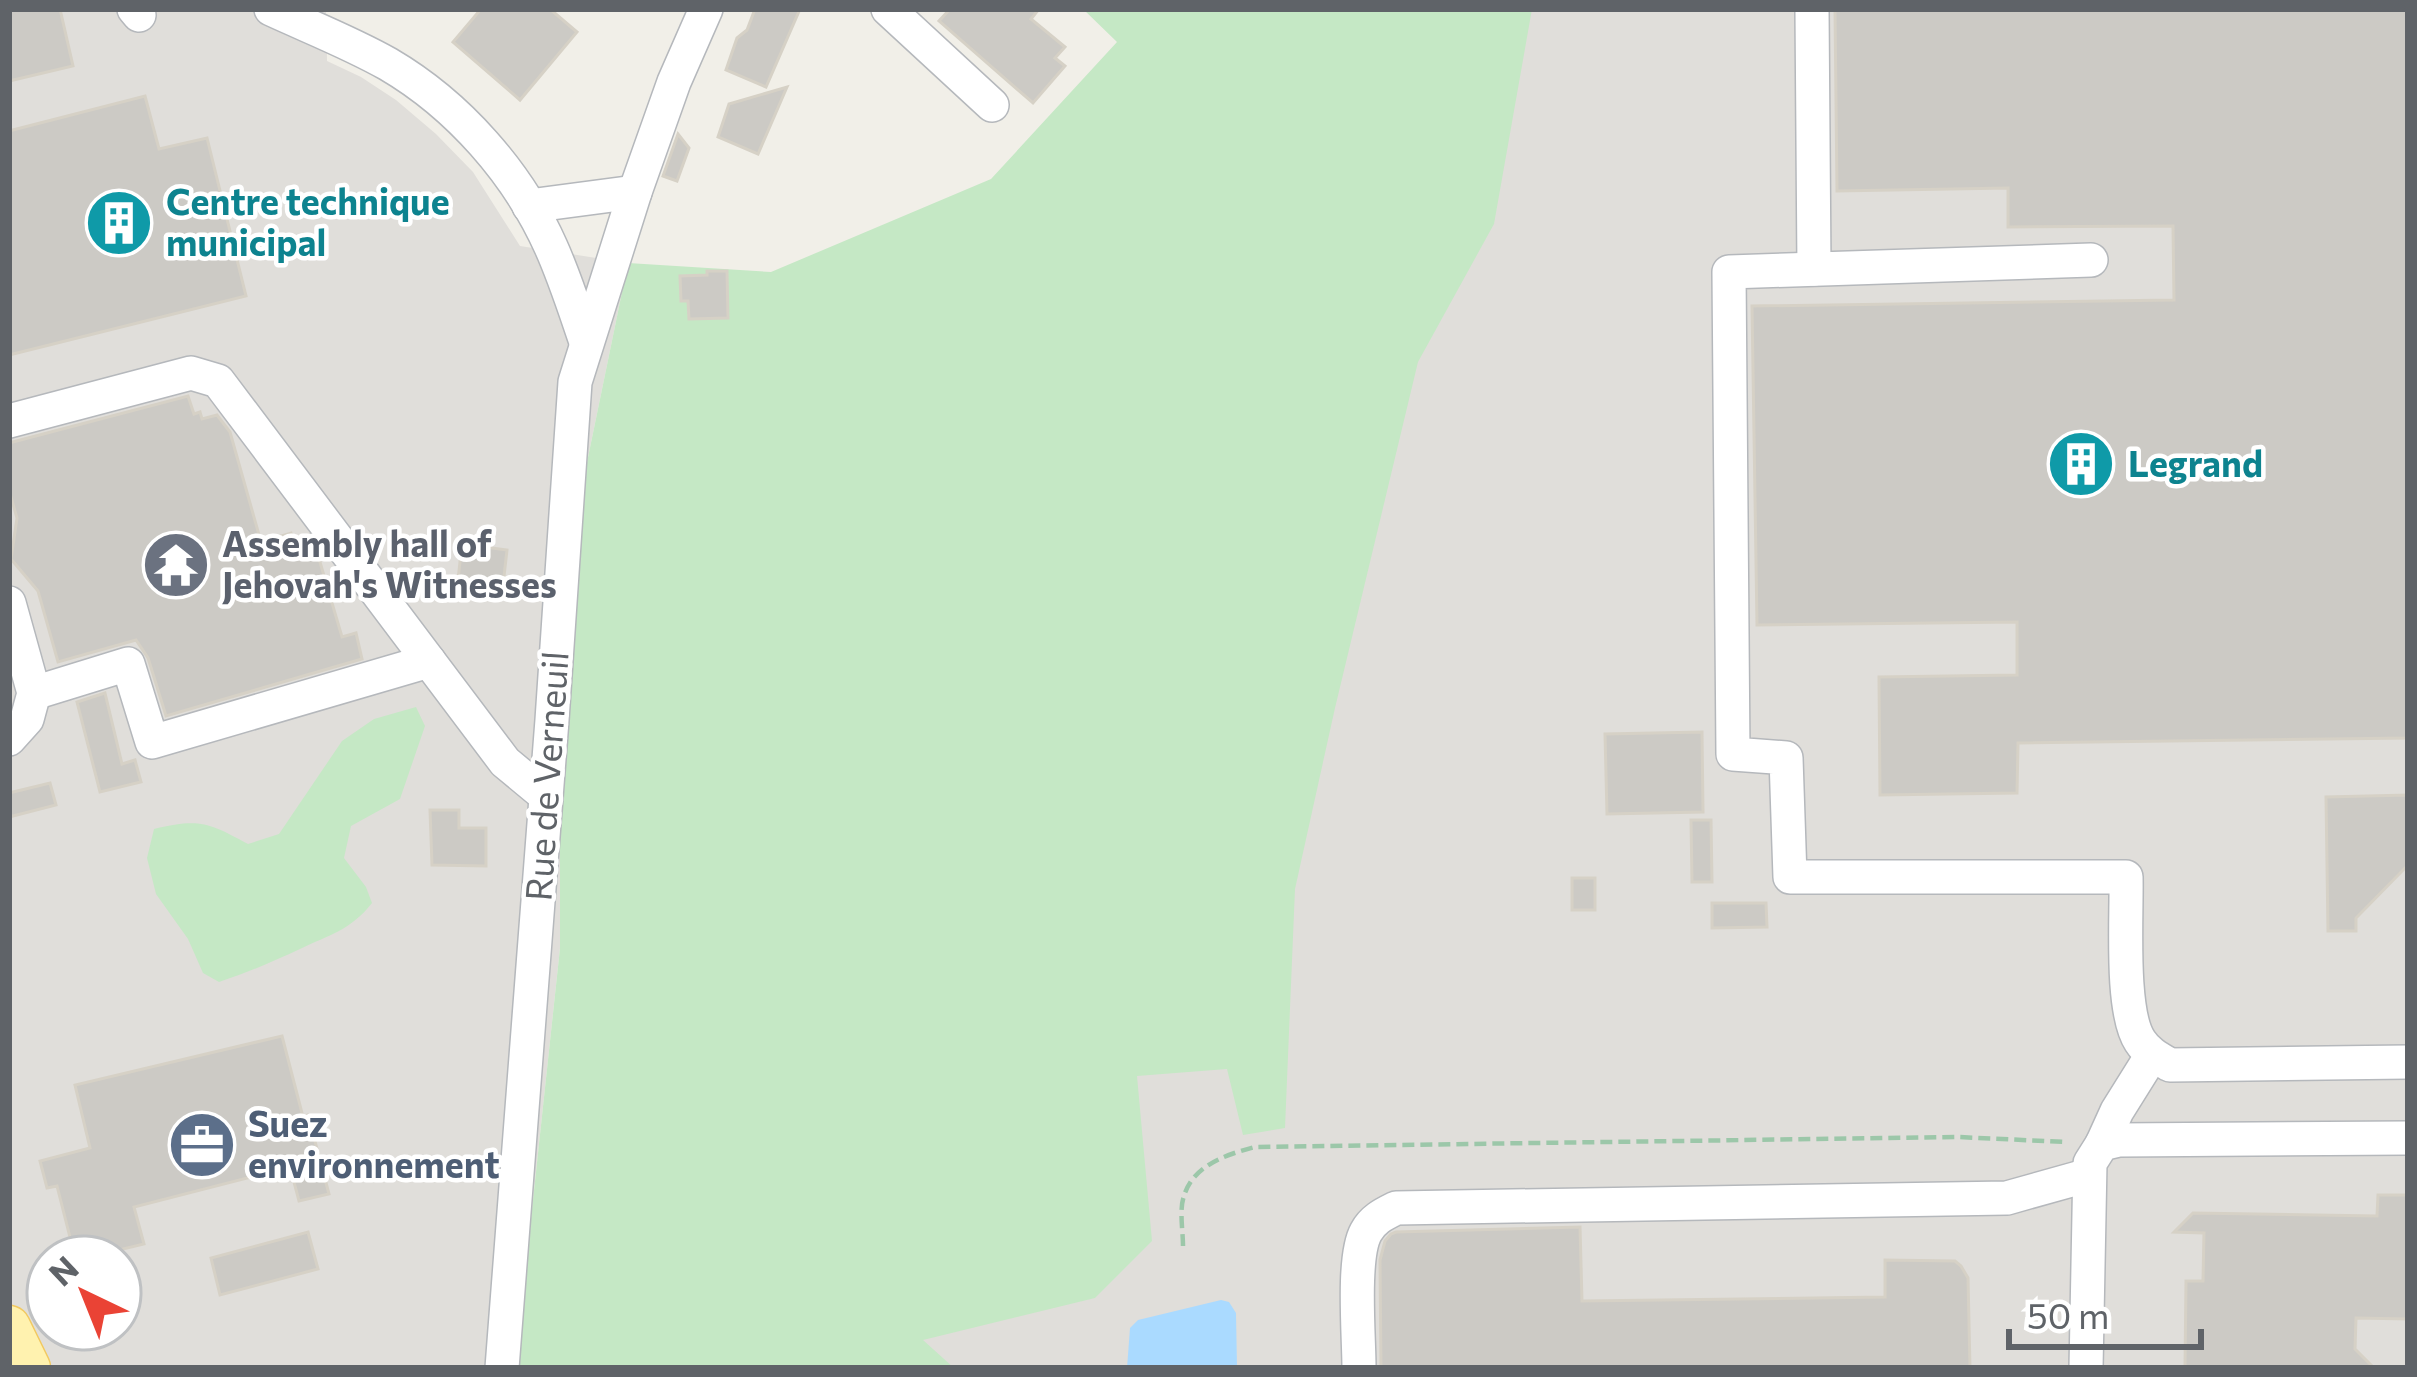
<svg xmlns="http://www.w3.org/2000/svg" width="2417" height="1377" font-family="Commissioner,sans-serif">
<rect width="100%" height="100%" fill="#f1efe8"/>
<g fill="#e0deda" fill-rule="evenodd">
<path d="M9,9h317l1,52 34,16 35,23 40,34 37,38 47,74 108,17 -64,311 -4,101v273l-45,420h-506zM48,1257h72v72h-72z"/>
<polygon points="1426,9 2408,9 2408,1368 865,1368"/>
</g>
<g fill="#c5e8c5">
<polygon points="1083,9 1532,9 1494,224 1418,362 1335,708 1295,889 1285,1128 1243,1135 1227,1069 1137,1076 1152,1241 1095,1298 923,1340 954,1368 515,1368 560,948 560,675 564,574 628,263 771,272 991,179 1117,42"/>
<path d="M416,707l9,19 -25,73 -49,27 -7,32 22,29 6,16c-21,27 -43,32 -72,46 -28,13 -51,23 -81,33l-16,-9 -15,-34 -32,-45 -9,-36 7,-29c46,-11 55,-6 94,15l31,-10 63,-93 32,-22z"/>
</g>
<polygon fill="#aadaff" points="1221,1300 1229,1302 1236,1313 1237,1368 1127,1368 1130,1328 1138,1320"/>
<g fill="#cccac5" stroke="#d6d1c6" stroke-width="3">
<polygon points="9,9 60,9 73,66 9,81"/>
<polygon points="481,9 550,9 577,32 520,100 453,42"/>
<polygon points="755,9 800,9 766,87 726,70 737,38 747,30"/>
<polygon points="950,9 1039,9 1031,19 1065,47 1055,58 1065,66 1033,103 939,21"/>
<polygon points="1835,9 2408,9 2408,738 2018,743 2017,793 1880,795 1879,677 2017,675 2017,622 1757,625 1752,306 2174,300 2173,226 2008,227 2008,188 1837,191"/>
<polygon points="787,87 758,154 718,137 729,104"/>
<polygon points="145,96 159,149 207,138 246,296 9,355 9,131"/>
<polygon points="678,134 689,148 677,181 663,176"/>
<polygon points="707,271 727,271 728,318 689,319 688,301 681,301 680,276 707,275"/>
<polygon points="188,396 194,414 200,412 202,419 217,415 230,432 261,542 291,533 295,546 312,541 315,545 342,637 356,633 362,659 166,716 148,658 136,640 58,662 38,591 11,559 17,518 9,490 9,443"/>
<polygon points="462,544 507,550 503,585 458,580"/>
<polygon points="105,693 122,764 135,760 141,782 100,792 77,702"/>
<polygon points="1702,732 1703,812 1607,814 1605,734"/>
<polygon points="50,783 56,805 9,817 9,793"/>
<polygon points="2408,795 2408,865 2356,918 2356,931 2328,931 2326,797"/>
<polygon points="430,810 459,810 459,828 486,828 486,866 432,865"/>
<polygon points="1691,820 1711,820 1712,882 1692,882"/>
<rect x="1572" y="878" width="23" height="32"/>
<polygon points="1712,903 1766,903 1767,927 1712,928"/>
<polygon points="282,1036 303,1117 308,1115 329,1194 299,1201 290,1167 134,1207 144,1244 90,1257 75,1257 57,1186 47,1188 40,1161 90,1148 75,1085"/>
<polygon points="2378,1195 2408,1195 2408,1319 2356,1318 2355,1349 2374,1368 2185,1368 2186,1281 2203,1281 2204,1233 2174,1232 2193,1213 2377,1216"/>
<polygon points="1580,1227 1582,1301 1885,1297 1885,1260 1955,1261 1961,1266 1968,1278 1970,1368 1381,1368 1380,1260 1385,1241 1391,1234 1396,1232"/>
<polygon points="308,1232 318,1269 220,1295 211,1258"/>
</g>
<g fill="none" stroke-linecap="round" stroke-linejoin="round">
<defs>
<g id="minor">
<polyline points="134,9 139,15"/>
<path d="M271,9c39,18 80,34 117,55 70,41 130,109 163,183 14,31 24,63 35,95"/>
<polyline points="888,9 992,105"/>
<polyline points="1812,9 1814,269"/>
<polyline points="529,206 635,192"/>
<path d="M2091,260l-362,12 4,482 53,4 4,119h336c1,38 -6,134 14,164 7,11 18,17 30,24l238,-3"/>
<polyline points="9,421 191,373 218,381 505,762 546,796"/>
<polyline points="9,603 34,693 27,719 9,739"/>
<polyline points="34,693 128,664 152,742 429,661"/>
<polyline points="2102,1144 2117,1111 2152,1055"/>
<polyline points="502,1368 552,720 575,382 635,192 674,82 706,9"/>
<path d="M1359,1368c0,-32 -7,-111 7,-136 7,-13 18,-18 30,-24l611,-10 82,-23"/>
<polyline points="2086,1368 2090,1163 2102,1144 2119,1140 2408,1138"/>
</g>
<polyline id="major" points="9,1327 29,1368"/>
</defs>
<use href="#minor" stroke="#b5b8bc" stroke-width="36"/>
<use href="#major" stroke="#f2c960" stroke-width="45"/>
<path stroke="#9cc7a9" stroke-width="4.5" stroke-dasharray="12 6" stroke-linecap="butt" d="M1183,1246c0,-15 -4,-37 1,-50 9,-31 44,-42 71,-49l703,-10 109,5"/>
<use href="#minor" stroke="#fff" stroke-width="33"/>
<use href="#major" stroke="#fff2af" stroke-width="42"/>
</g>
<defs>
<symbol id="building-disc" viewBox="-11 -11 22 22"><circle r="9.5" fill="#0f9aa8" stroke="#fff"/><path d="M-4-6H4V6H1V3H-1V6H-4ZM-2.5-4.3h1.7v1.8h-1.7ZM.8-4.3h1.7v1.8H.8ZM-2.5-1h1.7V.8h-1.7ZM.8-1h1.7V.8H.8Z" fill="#fff"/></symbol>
<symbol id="temple-disc" viewBox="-11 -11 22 22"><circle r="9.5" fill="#6b7280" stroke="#fff"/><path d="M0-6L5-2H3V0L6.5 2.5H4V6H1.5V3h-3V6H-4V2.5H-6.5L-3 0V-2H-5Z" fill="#fff"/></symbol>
<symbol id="office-disc" viewBox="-11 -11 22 22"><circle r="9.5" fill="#5c6f8a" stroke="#fff"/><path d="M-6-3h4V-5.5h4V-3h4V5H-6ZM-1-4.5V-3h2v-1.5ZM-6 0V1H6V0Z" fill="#fff"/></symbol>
</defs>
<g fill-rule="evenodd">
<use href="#building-disc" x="81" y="185" width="76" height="76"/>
<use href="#building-disc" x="2043" y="426" width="76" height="76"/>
<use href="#temple-disc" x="138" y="527" width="76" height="76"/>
<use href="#office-disc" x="164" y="1107" width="76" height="76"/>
</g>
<g text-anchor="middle" stroke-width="9" stroke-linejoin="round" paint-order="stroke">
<g font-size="36" font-weight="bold" fill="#0d838f" stroke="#fff" text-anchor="start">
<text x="166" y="215">Centre technique<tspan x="166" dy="41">municipal</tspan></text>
<text x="2128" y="477">Legrand</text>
</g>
<g font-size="36" font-weight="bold" fill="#5b616d" stroke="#fff" text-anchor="start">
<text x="222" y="557">Assembly hall of<tspan x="222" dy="41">Jehovah's Witnesses</tspan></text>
</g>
<g font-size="36" fill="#5f6368" stroke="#fff">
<text transform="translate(547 776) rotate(-86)" y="13">Rue de Verneuil</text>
</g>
<g font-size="36" font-weight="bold" fill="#4e5e75" stroke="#fff" text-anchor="start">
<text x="248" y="1137">Suez<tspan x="248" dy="41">environnement</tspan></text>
</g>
</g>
<rect width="2417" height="1377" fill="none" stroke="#5f6368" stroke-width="24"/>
<g transform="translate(84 1293) rotate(317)"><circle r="57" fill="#ffffff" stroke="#bfc1c3" stroke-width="3"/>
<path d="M0-9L21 45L0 30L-21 45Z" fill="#ea4335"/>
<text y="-18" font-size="33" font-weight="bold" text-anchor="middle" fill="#5f6368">N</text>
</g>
<path d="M2009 1329v18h192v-18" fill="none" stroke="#5f6368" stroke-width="6"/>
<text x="2027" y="1329" font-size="36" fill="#5f6368" stroke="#ffffff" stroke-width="9" paint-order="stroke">50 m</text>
</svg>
